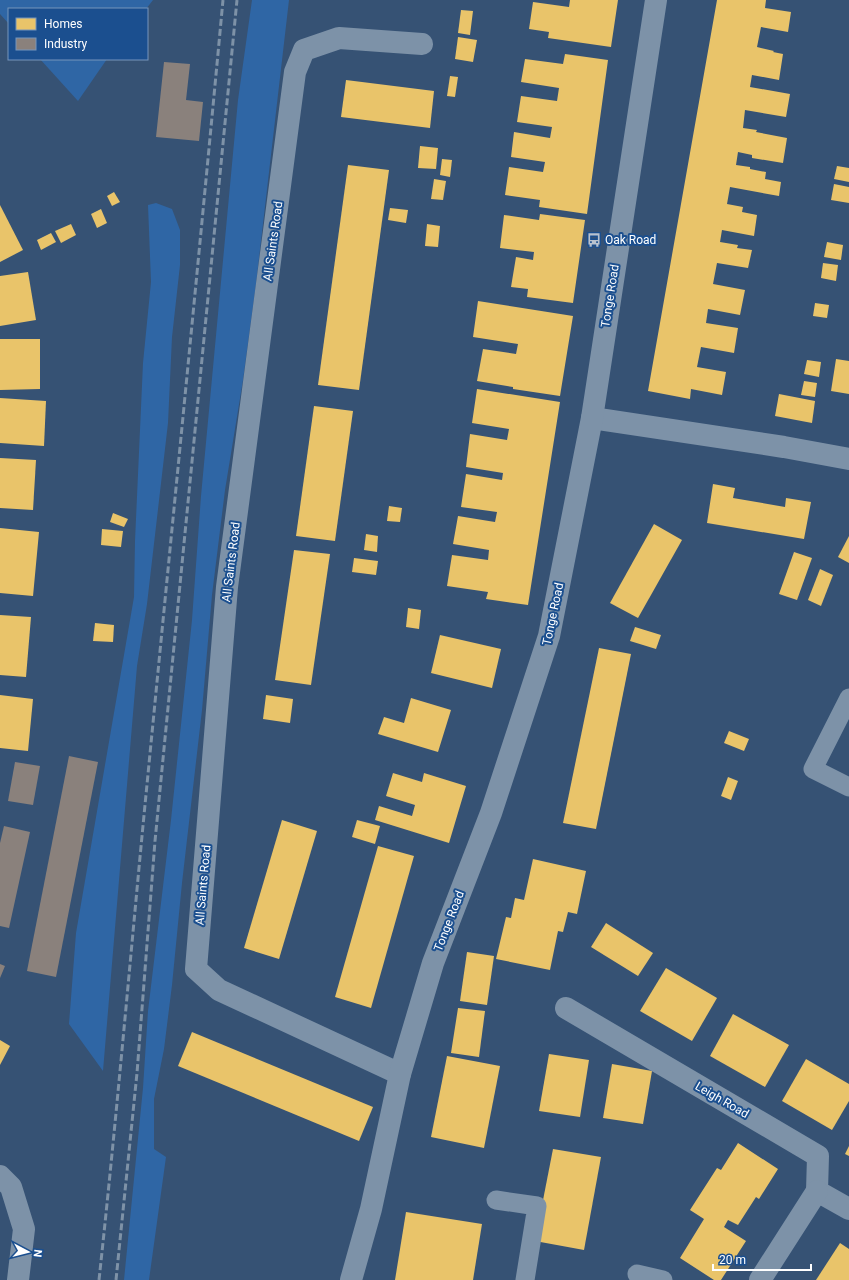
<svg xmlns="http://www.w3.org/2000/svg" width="849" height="1280" font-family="Roboto,sans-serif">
<rect width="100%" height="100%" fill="#365274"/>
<g fill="#2f66a5">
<polygon points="0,0 153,0 146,9 9,9 9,24 0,14"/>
<polygon points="252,0 289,0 256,284 243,380 225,490 212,595 202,710 182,883 172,985 164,1049 154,1099 154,1149 166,1157 149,1280 124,1280 143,1088 148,1011 171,820 192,620 201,496 238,100"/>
<polygon points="40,59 107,59 78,101"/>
<polygon points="156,203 172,209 180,230 180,265 172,337 168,423 147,604 137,666 103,1071 69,1024 76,933 134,597 135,541 143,363 151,282 148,205"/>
</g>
<g fill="#e9c46a">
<polygon points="570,0 618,0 611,47 548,38 549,32 529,29 533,2 569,7"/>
<polygon points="717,0 766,0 765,8 791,12 788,32 761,27 757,47 774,51 773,52 783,54 779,80 752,75 750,87 790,94 786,117 745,110 743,128 757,130 756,132 787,138 783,163 752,158 752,155 738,152 736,165 750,167 750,169 766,172 765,179 781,182 779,196 730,187 727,204 743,207 742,212 757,215 754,236 722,230 720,242 738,245 737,248 752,250 748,268 717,263 713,284 745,290 740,315 708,309 706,323 738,328 734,353 701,347 697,367 726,372 722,395 691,389 690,399 648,391"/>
<polygon points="461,10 473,11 470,35 458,33"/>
<polygon points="458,37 477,40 473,62 455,59"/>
<polygon points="565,54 608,60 587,214 539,207 540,200 505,195 509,167 543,172 545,162 511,157 514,132 550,138 552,127 517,122 521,96 557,101 559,88 521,82 525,59 563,64"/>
<polygon points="450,76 458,77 455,97 447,96"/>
<polygon points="346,80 434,91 430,128 341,117"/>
<polygon points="420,146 438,148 436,169 418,168"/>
<polygon points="442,159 452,160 450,177 440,175"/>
<polygon points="348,165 389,170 359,390 318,385"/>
<polygon points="837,166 849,168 849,182 834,179"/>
<polygon points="434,179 446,181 443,200 431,199"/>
<polygon points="834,184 849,187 849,203 831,200"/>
<polygon points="114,192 120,202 112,206 107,196"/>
<polygon points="0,205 23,250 0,262"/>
<polygon points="390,208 408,210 406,223 388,220"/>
<polygon points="101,209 107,223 97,228 91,214"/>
<polygon points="540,214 585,220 573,303 527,297 528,289 511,287 516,257 533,260 534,252 500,248 504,215 539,220"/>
<polygon points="71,224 76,235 61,243 55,231"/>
<polygon points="427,224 440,226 438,247 425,246"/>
<polygon points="51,233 56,242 41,250 37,240"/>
<polygon points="827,242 843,245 841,260 824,257"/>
<polygon points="823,263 838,265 836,281 821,278"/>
<polygon points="28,272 36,320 0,326 0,276"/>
<polygon points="478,301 573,316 560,396 513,389 513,387 477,381 483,349 516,354 518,344 473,337"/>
<polygon points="815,303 829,305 827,318 813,316"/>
<polygon points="0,339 40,339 40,389 0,390"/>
<polygon points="836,359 849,361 849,394 831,391"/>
<polygon points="807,360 821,362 819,377 804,374"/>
<polygon points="804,381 817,383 815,397 801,395"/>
<polygon points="477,389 560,402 528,605 486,599 488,592 447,586 452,555 488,560 489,550 453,544 458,516 495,522 497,512 461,507 466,474 502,480 503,473 466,467 470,434 507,440 509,429 472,423"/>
<polygon points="779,394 815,401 812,423 775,416"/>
<polygon points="0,398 46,401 44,446 0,443"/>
<polygon points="314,406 353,411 335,541 296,536"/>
<polygon points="0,458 36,460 33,510 0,508"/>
<polygon points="713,484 735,488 733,498 785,507 786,498 811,502 804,539 707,523"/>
<polygon points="389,506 402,508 400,522 387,521"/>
<polygon points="113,513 128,519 124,527 110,522"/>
<polygon points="654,524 682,540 638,618 610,603"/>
<polygon points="0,528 39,532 33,596 0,593"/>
<polygon points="102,529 123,531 121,547 101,545"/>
<polygon points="366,534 378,536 377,552 364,550"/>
<polygon points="849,536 849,563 838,557"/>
<polygon points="294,550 330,554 311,685 275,680"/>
<polygon points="794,552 812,558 797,600 779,594"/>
<polygon points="354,558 378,561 376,575 352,572"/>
<polygon points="820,569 833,575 821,606 808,600"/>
<polygon points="408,608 421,610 419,629 406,627"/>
<polygon points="0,615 31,617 26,677 0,675"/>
<polygon points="95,623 114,625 113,642 93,641"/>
<polygon points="635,627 661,635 656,649 630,641"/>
<polygon points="440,635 501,649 492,688 431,673"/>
<polygon points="599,648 631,654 596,829 563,823"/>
<polygon points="0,695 33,699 28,751 0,748"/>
<polygon points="266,695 293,699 290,723 263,719"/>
<polygon points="411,698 451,710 438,752 378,734 384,717 404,723"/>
<polygon points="729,731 749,739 744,751 724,743"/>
<polygon points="393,773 422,782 424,773 466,786 449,843 375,820 379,806 412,816 415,805 386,796"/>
<polygon points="728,777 738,781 731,800 721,796"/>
<polygon points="282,820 317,831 279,959 244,948"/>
<polygon points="357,820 380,826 375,844 352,837"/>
<polygon points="378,846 414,856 371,1008 335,997"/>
<polygon points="533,859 586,871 577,914 568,912 563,932 558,931 550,970 496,959 506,917 511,918 515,898 524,900"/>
<polygon points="606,923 653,953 638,976 591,947"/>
<polygon points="467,952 494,956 487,1005 460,1001"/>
<polygon points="666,968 717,998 692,1041 640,1011"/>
<polygon points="458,1008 485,1011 479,1057 451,1053"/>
<polygon points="733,1014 789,1045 765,1087 710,1056"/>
<polygon points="192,1032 373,1107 359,1141 178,1066"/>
<polygon points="0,1040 10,1046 0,1065"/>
<polygon points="549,1054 589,1060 580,1117 539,1111"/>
<polygon points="447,1056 500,1066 484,1148 431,1137"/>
<polygon points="806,1059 849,1084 849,1101 832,1130 782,1101"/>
<polygon points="612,1064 652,1071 643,1124 603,1118"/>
<polygon points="738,1143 778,1169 759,1199 756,1197 738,1225 728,1220 724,1227 746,1241 721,1280 714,1280 680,1258 704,1219 690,1210 717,1168 721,1170"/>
<polygon points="849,1146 849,1156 845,1154"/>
<polygon points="553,1149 601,1157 584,1250 535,1241"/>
<polygon points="406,1212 482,1224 473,1280 395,1280"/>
<polygon points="840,1243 849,1249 849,1280 816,1280"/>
</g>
<g fill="#8a817c">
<polygon points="164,62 190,64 186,100 203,102 199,141 156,137"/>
<polygon points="69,756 98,762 56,977 27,971"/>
<polygon points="15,762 40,766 33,805 8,801"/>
<polygon points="4,826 30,832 9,928 0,926 0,843"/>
<polygon points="0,964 5,966 0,978"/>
</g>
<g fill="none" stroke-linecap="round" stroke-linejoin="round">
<g stroke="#7d92a8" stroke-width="19">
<polyline points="849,698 813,769 849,787"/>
<polyline points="496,1200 537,1206 525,1280"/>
<polyline points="637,1274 663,1280"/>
</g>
<g stroke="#7d92a8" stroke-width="22">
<polyline points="592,418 784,447 849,459"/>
<polyline points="566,1008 818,1156 817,1191 849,1209"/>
<polyline points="400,1074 219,990 196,969 227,587 295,72 304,50 339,38 422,44"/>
<polyline points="0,1176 11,1187 24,1229 18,1280"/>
<polyline points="351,1280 371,1209 400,1074 433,963 491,813 549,636 592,418 656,0"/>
<polyline points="760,1280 817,1191"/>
</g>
<g stroke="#7e92a7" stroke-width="3" stroke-dasharray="7 3" stroke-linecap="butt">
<path d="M99,1280c16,-148 29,-296 43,-444 27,-279 55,-557 81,-836"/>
<polyline points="116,1280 137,1073 155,841 237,0"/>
</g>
</g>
<defs>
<symbol id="bus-bare" viewBox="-9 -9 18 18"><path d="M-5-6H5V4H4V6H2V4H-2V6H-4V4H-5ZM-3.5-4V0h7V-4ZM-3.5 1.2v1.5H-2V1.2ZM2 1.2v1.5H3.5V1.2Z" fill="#b9c2ce" stroke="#1b4f8f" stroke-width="2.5" paint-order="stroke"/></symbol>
</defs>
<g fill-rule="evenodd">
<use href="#bus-bare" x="584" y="230" width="20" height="20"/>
</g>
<g text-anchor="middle" stroke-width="4" stroke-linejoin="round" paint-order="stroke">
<g font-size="12" fill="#fff" stroke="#1b4f8f" text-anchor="start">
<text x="605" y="244">Oak Road</text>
</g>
<g font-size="12" fill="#fff" stroke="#1b4f8f">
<text transform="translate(273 241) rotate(-82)" y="4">All Saints Road</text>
<text transform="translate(610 296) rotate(-81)" y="4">Tonge Road</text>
<text transform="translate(231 562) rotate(-83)" y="4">All Saints Road</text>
<text transform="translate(553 614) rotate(-78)" y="4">Tonge Road</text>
<text transform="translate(203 885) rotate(-85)" y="4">All Saints Road</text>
<text transform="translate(449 921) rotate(-69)" y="4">Tonge Road</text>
<text transform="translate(722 1100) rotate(30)" y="4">Leigh Road</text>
</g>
</g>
<rect x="8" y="8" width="140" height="52" fill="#1b4f8f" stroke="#7695bc"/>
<rect x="16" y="18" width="20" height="12" fill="#e9c46a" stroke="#7695bc"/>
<text x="44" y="28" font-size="12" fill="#ffffff">Homes</text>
<rect x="16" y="38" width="20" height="12" fill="#8a817c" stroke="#7695bc"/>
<text x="44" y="48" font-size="12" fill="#ffffff">Industry</text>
<g transform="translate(28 1252) rotate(97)" stroke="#1b4f8f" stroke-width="3" paint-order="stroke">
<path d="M0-3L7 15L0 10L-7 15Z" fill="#ffffff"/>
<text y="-6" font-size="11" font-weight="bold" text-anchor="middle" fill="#ffffff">N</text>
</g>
<path d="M713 1264v6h98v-6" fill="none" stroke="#ffffff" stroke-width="2"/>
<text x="719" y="1264" font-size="12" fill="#ffffff" stroke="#1b4f8f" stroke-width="3" paint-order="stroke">20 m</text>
</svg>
